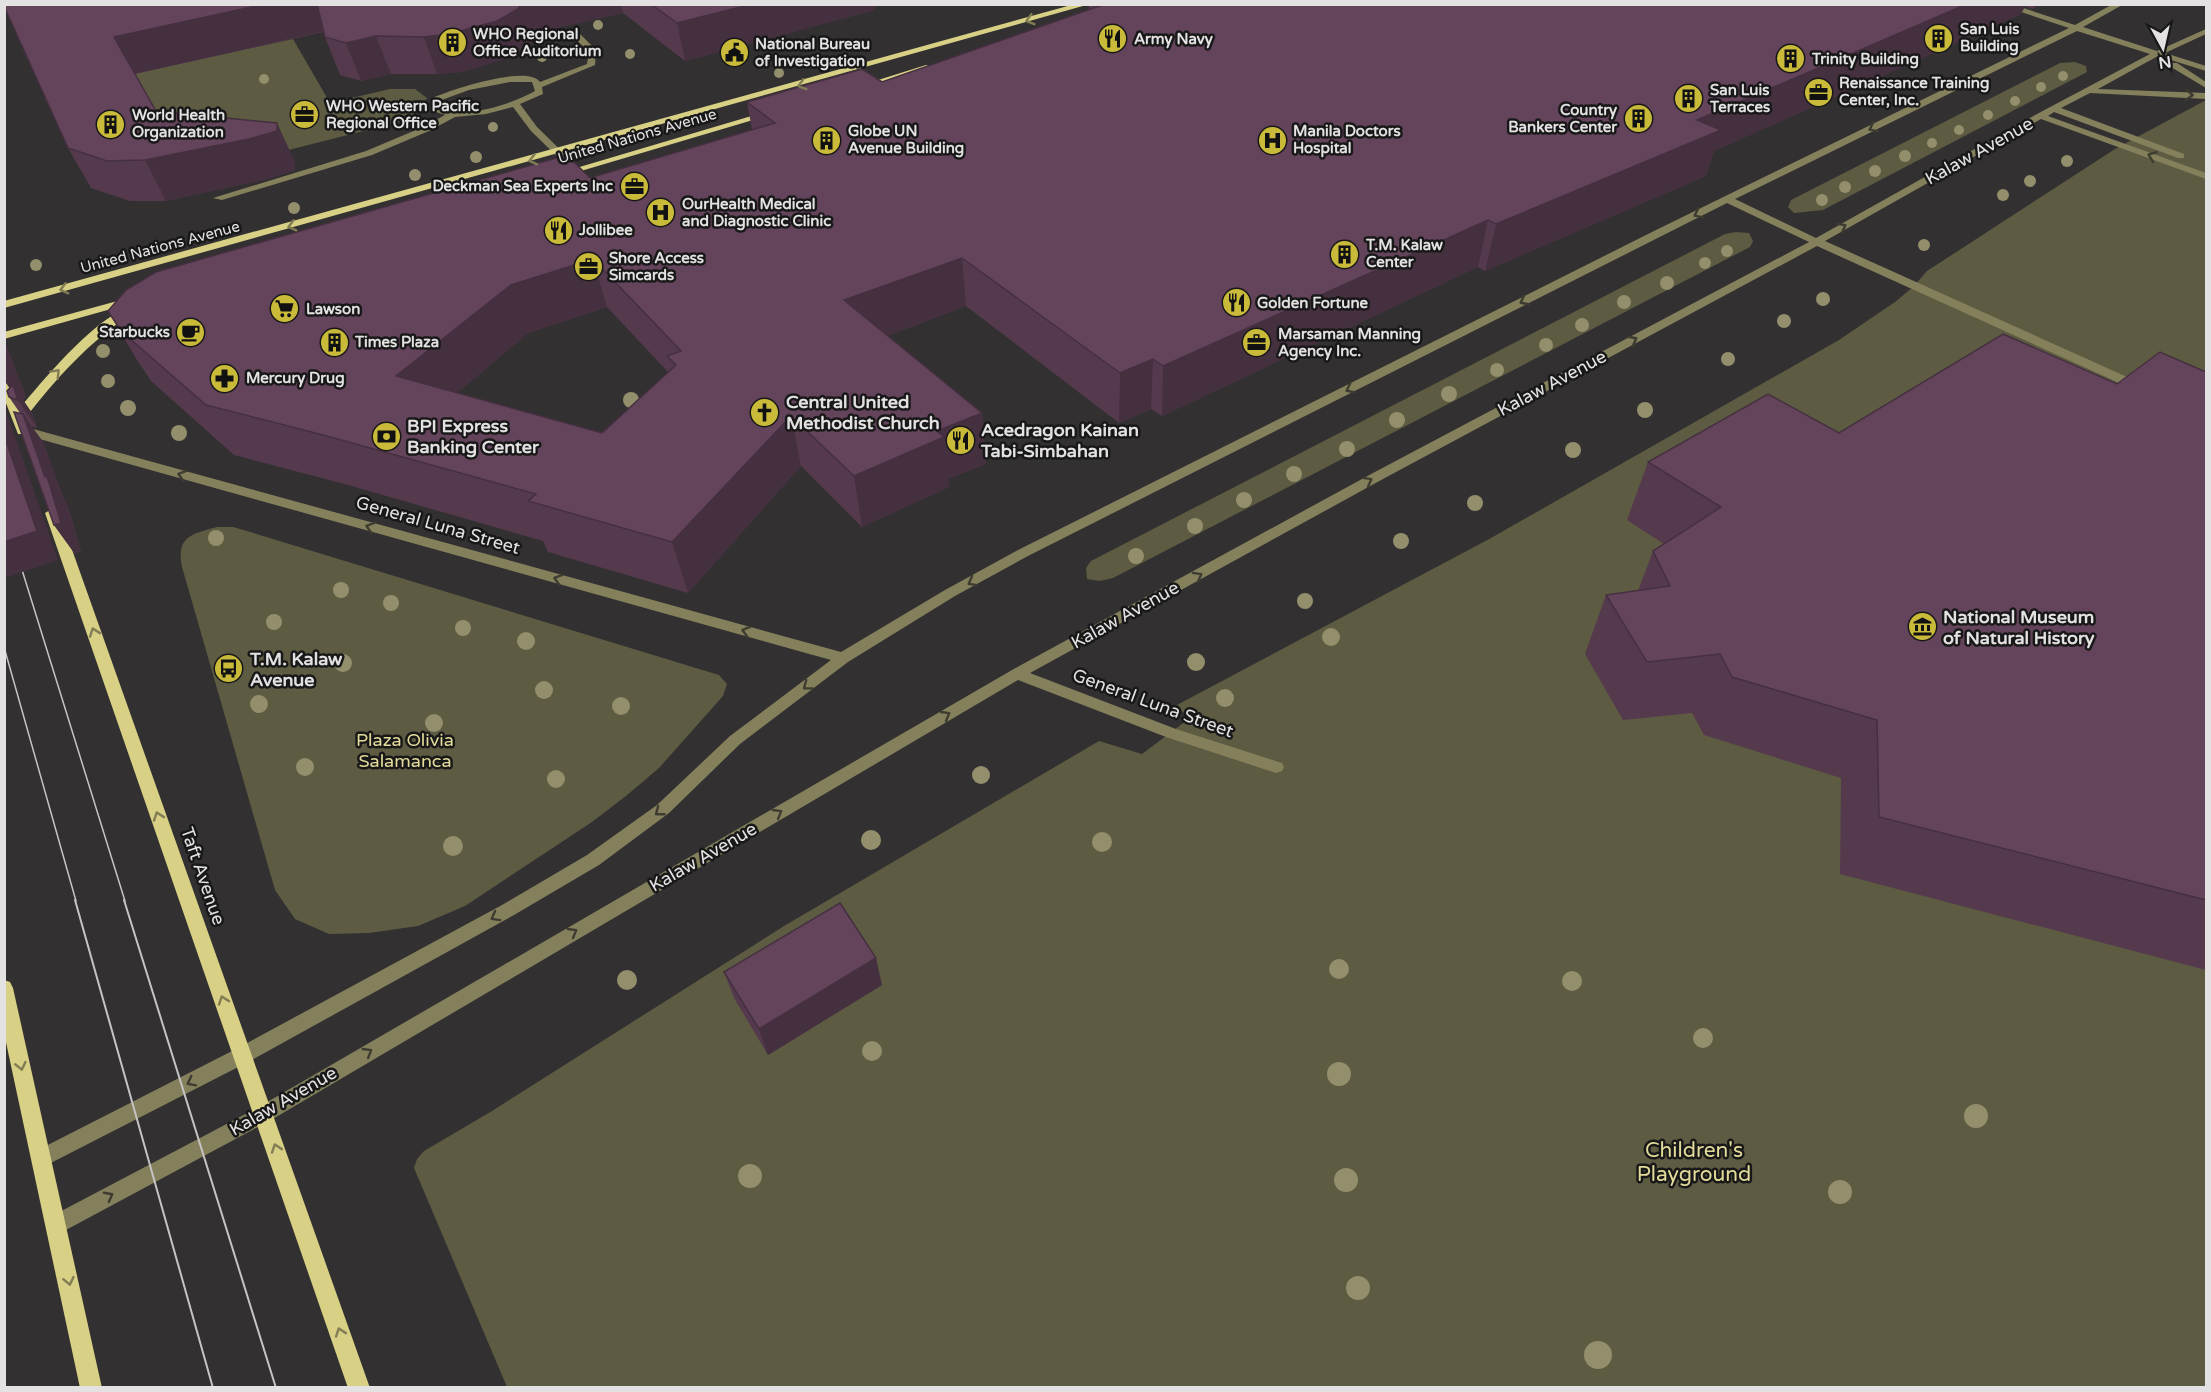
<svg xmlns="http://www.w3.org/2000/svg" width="2211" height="1392" font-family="'Varela Round',sans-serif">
<rect width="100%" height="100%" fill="#323031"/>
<g fill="#5d5b42">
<polygon points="293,39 330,103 390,89 415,89 427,98 419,111 399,122 229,165 178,154 133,74"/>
<polygon points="2075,62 2086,66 2087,72 1823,210 1794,213 1788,207 1791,200 2060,63"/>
<polygon points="2206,100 2206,1387 507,1387 414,1168 417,1159 424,1151 492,1111 784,926 1099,741 1142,754 1190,718 1175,706 1491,538 1839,340 1895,302 1913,287 1927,271 2115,149"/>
<polygon points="1736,232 1749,233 1753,241 1750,247 1113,578 1100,581 1087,579 1086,568 1091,561 1725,234"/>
<path d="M217,527h16l14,4 472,144 8,9 -4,12 -64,72 -33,28 -34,26 -127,84 -47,20 -49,7 -40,1 -34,-15 -20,-29 -93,-323c-6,-31 10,-33 35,-40z"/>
</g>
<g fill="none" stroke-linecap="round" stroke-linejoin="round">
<g fill="#84805c" fill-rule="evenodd">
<path d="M1997,4h14l64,21 38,-21h11l-41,23 74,24 49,-22v5l-41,19 41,13v5l-48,-15 -60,33 108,4v6l-116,-6 -29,15 123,46v4h-6l-124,-46 -6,4 158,57v6l-165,-60 -216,122 320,144v6h-8l-320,-145 -434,233 -353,194 146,56 106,34 2,4 -2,4 -6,2 -110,-36 -148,-57 -747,440 -207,111 -7,3 -7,-3 -3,-7 3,-7 207,-109 755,-438 361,-197 436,-231 -82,-39 -699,353 -73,40 -107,66 -108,82 -71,69 -70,52 -85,50 -264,146 -207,106 -7,-2 -3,-7 3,-7 200,-102 266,-144 85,-50 70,-50 73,-69 101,-76 -813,-227v-6h8l815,225 104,-62 73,-40 636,-319 415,-203zM2077,31l73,23 -113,60 -221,124 -81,-39z"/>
<path d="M569,29h6l21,21 -1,15 -53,22 1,7 -23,10 17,23 42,41v4h-6l-42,-41 -18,-24 -27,7 -31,3 -26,14 -57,24 -150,45 -9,-2 153,-47 57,-24 22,-12 -15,-5 2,-12c18,-8 95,-34 108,-16l47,-18 2,-12 -20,-19zM510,82h22l3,9c-26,14 -68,29 -97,16l1,-6 30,-11z"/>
<polygon points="2171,63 2177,63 2206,82 2206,88 2171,67"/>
</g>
<g fill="#d8d084" fill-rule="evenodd">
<polygon points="1075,4 1090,4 4,308 4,301"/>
<polygon points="926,65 933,67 866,88 859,86"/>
<polygon points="765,112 773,114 564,176 556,174"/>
<polygon points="132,297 137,300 136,302 4,339 4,332"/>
<path d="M130,307l6,3 -2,2c-44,29 -78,66 -110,108l4,11 -2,3h-8l-14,-36v-22l6,3 10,29c23,-28 76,-91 110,-101z"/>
<polygon points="52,509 59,513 370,1388 348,1388 45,513"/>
<polygon points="4,980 10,982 13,988 102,1388 80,1388 4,1033"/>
</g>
<g stroke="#c5c3c4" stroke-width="1.5">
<polyline points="18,557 125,901"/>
<polyline points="4,647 76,901"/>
</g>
<g stroke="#c5c3c4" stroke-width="2">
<polyline points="75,900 213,1388"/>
<polyline points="124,900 276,1388"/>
</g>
</g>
<g fill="#938e6b">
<circle cx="598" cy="25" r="5"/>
<circle cx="630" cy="54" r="5"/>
<circle cx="542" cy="57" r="5"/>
<circle cx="779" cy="73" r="5"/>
<circle cx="2063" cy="76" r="5"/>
<circle cx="264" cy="79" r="5"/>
<circle cx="2041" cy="87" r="5"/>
<circle cx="2015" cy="101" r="5"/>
<circle cx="379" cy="109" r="5"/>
<circle cx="1988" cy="115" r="5"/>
<circle cx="493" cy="127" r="5"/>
<circle cx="1959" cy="130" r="5"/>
<circle cx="1932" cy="143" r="5"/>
<circle cx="1905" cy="156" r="6"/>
<circle cx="476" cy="157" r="6"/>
<circle cx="2067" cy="161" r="6"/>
<circle cx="1875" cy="171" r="6"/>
<circle cx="415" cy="175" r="6"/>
<circle cx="2030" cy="181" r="6"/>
<circle cx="1845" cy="187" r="6"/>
<circle cx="2003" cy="195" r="6"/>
<circle cx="1822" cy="200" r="6"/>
<circle cx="294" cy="208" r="6"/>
<circle cx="1924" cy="245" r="6"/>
<circle cx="1727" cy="251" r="6"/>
<circle cx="1705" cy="263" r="6"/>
<circle cx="36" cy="265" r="6"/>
<circle cx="1667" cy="283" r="7"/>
<circle cx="1823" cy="299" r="7"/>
<circle cx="1624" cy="302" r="7"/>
<circle cx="1784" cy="321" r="7"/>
<circle cx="1582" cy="325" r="7"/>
<circle cx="1546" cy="345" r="7"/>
<circle cx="103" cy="351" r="7"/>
<circle cx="1728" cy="359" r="7"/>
<circle cx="1497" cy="370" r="7"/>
<circle cx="108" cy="381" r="7"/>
<circle cx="1449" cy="394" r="8"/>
<circle cx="631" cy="400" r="8"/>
<circle cx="128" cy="408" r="8"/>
<circle cx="1645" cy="410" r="8"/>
<circle cx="1397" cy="420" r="8"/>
<circle cx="179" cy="433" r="8"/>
<circle cx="1347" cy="449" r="8"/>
<circle cx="1573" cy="450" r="8"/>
<circle cx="1294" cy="474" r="8"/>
<circle cx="1244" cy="500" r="8"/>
<circle cx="1475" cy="503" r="8"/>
<circle cx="1195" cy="526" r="8"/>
<circle cx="216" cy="538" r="8"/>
<circle cx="1401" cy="541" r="8"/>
<circle cx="1136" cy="556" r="8"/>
<circle cx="341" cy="590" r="8"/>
<circle cx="1305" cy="601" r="8"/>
<circle cx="391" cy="603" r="8"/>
<circle cx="274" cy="622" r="8"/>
<circle cx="463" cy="628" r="8"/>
<circle cx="1331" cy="637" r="9"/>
<circle cx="526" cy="641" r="9"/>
<circle cx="1196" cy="662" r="9"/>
<circle cx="343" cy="663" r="9"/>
<circle cx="544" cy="690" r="9"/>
<circle cx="1225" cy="698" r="9"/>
<circle cx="259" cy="704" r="9"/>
<circle cx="621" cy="706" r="9"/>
<circle cx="434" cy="723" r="9"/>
<circle cx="305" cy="767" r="9"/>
<circle cx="981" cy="775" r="9"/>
<circle cx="556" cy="779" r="9"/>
<circle cx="871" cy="840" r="10"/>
<circle cx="1102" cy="842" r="10"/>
<circle cx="453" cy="846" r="10"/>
<circle cx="1339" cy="969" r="10"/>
<circle cx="627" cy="980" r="10"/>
<circle cx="1572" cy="981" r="10"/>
<circle cx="1703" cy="1038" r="10"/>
<circle cx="872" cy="1051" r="10"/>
<circle cx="1339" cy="1074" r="12"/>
<circle cx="1976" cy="1116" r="12"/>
<circle cx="750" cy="1176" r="12"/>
<circle cx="1346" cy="1180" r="12"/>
<circle cx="1840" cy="1192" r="12"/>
<circle cx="1358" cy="1288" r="12"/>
<circle cx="1598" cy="1355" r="14"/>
</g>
<g fill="#553a4e" fill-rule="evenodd">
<polygon points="4,4 875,4 875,10 685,61 623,13 539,32 529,46 508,58 462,72 437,74 391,74 361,81 340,75 323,32 135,74 156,111 295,162 295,170 268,179 166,201 130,201 91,188 68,148"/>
<path d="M1089,4h952l-8,5 -8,-3 -4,8 -307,137 -8,25 -221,95 -7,-4 -316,149 -11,-7 -32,14 -153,-117 -79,30 95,77 4,51 -38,15 1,8 -87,40 -61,-61 -113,127 -140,-41 -5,-11 -195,-56 -114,-30 -83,-74 -14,-21 -29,-49 482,-133 162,-48 -5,-28 135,-20 207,-72zM607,307l61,65 -66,61 -145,-40 71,-60z"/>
<polygon points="4,339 26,397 23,400 32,413 37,428 31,426 43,442 63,497 67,504 81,551 75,554 54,525 20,413 9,397 10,388 4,380"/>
<polygon points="2206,372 2206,970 1840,874 1841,778 1704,735 1692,713 1623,720 1585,654 1606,595 1638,591 1653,551 1664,544 1627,520 1648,462 1839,433 2117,384"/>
<polygon points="724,972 882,985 768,1055 734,998"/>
</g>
<g fill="#453040">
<polygon points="265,4 318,4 329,30 133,74 114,37"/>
<polygon points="521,4 621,4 623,13 539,32 529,46 508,58 462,72 437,74 424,37"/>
<polygon points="752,4 875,4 875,10 685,61 677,23"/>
<polygon points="1967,4 2026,4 2021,14 1714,151 1706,176 1485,271 1496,224 1697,120"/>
<polygon points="2035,4 2041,4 2033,9"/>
<polygon points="376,36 391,74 361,81 346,43"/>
<polygon points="277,123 295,162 295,170 268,179 166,201 145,160"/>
<polygon points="1488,220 1478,267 1162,416 1163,366"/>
<polygon points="962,258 966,306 852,349 844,300"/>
<polygon points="593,259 607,307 528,333 418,426 396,376 511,285"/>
<polygon points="4,339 26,397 23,400 32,413 37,428 4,380"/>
<polygon points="1153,359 1151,409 1119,423 1120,373"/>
<polygon points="4,405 58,560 4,578"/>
<polygon points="982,413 986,464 948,479 949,487 862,527 854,476 937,431"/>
<polygon points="23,414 43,442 63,497 67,504 81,551 75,554 54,525 45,477"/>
<polygon points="791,416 801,466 688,593 672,542"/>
<polygon points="876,958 882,985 768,1055 759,1029"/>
</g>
<g fill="#63445b" stroke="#453040" stroke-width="1.5" fill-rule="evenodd">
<polygon points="4,4 265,4 114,37 156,111 277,123 277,131 249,139 145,160 107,161 68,148 4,6"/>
<polygon points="317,4 521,4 518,9 497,21 449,34 424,37 376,36 346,43 325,37"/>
<polygon points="651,4 752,4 677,23"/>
<path d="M1105,4h862l-270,116 24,10 -225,94 -8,-4 -325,146 -10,-7 -33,14 -158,-115 -118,42 138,113 -45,18 7,6 -90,39 -63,-60 -119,126 -144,-41 8,-7 -213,-59 -117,-30 -85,-74 -13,-20 18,-21 30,-18 411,-117 23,23 185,-55 -28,-21 115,-33 20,13zM593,259l88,92 -14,5 9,9 -74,68 -206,-57 115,-91z"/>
<polygon points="2003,334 2117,384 2160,352 2206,372 2206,900 1879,817 1877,720 1732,677 1720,654 1647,662 1606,595 1670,586 1653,551 1721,507 1648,462 1768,394 1839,433"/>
<polygon points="4,361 7,369 4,372"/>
<polygon points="13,385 18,400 9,397 7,391"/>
<polygon points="14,412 23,414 45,477 47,476 61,523 54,525"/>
<polygon points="4,435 37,531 4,542"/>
<polygon points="840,903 876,958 759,1029 724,972"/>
</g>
<defs><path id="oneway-chevron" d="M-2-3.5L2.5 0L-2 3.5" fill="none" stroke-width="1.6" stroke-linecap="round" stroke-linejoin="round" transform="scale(1.5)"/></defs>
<g stroke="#827d54">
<use href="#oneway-chevron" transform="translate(1030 20) rotate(164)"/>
<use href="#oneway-chevron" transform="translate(802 85) rotate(164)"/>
<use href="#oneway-chevron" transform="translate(533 160) rotate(165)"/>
<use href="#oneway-chevron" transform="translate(292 226) rotate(165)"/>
<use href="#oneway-chevron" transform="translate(64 289) rotate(165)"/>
<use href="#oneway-chevron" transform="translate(56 373) rotate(-47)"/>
<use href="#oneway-chevron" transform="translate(94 632) rotate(-109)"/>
<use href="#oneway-chevron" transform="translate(158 816) rotate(-109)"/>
<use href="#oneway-chevron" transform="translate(223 1000) rotate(-109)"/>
<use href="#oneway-chevron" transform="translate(21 1066) rotate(77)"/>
<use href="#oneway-chevron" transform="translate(276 1148) rotate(-109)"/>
<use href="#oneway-chevron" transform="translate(69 1281) rotate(78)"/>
<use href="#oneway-chevron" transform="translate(340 1332) rotate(-109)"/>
</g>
<g stroke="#3e3c30">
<use href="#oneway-chevron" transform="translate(2189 95) rotate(4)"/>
<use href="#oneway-chevron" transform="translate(1873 128) rotate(154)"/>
<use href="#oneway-chevron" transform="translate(2152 156) rotate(-160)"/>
<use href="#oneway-chevron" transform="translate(1698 214) rotate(154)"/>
<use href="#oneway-chevron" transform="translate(1842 227) rotate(-29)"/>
<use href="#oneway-chevron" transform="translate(1524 301) rotate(153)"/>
<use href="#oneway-chevron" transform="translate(1633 340) rotate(-28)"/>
<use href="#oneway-chevron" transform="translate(1350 389) rotate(153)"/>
<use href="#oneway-chevron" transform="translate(182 475) rotate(-164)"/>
<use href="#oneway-chevron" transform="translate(1368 481) rotate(-29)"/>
<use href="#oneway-chevron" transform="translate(370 527) rotate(-164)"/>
<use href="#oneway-chevron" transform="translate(1198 576) rotate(-29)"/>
<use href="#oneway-chevron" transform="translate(558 579) rotate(-164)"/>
<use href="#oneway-chevron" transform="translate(972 582) rotate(151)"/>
<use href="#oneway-chevron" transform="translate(746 631) rotate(-164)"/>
<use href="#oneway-chevron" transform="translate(807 686) rotate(143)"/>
<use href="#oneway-chevron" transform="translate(946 715) rotate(-30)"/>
<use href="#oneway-chevron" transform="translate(659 812) rotate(142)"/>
<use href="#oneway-chevron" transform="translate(778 813) rotate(-30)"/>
<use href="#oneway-chevron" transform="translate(495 917) rotate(151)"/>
<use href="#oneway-chevron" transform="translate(573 932) rotate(-30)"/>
<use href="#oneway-chevron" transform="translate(368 1052) rotate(-31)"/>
<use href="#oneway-chevron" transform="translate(191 1082) rotate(153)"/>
<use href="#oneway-chevron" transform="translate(109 1196) rotate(-28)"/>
</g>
<defs>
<symbol id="building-disc" viewBox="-11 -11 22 22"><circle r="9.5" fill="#c9ba3a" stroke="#191819"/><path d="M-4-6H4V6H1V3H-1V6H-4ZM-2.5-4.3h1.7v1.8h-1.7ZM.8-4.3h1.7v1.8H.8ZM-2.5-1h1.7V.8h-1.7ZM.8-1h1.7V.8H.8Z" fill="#111"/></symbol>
<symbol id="restaurant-disc" viewBox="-11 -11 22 22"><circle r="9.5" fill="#c9ba3a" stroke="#191819"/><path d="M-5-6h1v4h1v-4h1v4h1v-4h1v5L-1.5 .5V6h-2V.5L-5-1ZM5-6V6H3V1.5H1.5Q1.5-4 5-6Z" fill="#111"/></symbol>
<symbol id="civic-disc" viewBox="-11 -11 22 22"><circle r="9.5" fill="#c9ba3a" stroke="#191819"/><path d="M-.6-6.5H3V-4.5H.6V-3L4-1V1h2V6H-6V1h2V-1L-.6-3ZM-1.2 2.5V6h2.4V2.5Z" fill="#111"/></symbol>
<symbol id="office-disc" viewBox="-11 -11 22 22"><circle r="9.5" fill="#c9ba3a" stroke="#191819"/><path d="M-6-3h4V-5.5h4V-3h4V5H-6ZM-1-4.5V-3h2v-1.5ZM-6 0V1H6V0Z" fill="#111"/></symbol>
<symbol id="hospital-disc" viewBox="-11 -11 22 22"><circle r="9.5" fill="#c9ba3a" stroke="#191819"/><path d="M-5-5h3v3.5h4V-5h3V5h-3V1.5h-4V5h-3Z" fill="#111"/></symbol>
<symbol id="supermarket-disc" viewBox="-11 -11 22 22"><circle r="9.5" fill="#c9ba3a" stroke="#191819"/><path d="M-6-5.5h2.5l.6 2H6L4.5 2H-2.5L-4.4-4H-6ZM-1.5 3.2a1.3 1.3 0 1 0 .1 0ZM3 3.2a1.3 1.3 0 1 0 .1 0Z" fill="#111"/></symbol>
<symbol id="cafe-disc" viewBox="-11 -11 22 22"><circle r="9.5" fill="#c9ba3a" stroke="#191819"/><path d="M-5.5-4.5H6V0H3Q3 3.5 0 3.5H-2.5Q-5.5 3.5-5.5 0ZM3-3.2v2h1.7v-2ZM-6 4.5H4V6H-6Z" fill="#111"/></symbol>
<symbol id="pharmacy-disc" viewBox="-11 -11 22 22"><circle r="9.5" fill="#c9ba3a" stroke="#191819"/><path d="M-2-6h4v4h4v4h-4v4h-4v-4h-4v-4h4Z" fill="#111"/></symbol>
<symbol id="church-disc" viewBox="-11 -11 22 22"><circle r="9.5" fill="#c9ba3a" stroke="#191819"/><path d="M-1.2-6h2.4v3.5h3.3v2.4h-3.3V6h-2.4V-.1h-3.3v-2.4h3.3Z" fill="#111"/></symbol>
<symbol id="bank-disc" viewBox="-11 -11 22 22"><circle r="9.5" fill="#c9ba3a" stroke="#191819"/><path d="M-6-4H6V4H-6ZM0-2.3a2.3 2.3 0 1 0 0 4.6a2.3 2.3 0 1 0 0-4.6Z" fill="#111"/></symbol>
<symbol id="museum-disc" viewBox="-11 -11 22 22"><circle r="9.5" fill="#c9ba3a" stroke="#191819"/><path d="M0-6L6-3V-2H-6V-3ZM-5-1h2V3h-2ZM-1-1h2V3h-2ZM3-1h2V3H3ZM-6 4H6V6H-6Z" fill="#111"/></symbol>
<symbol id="bus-disc" viewBox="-11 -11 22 22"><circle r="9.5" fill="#c9ba3a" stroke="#191819"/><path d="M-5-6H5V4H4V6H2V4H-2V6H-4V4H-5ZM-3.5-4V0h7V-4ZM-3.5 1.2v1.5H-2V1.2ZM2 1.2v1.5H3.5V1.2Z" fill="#111"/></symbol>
</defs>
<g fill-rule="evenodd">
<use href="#building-disc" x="1922" y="22" width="33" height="33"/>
<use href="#restaurant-disc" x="1096" y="22" width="33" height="33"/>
<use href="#building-disc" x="436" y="26" width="33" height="33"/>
<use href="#civic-disc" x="718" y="36" width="33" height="33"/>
<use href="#building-disc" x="1774" y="42" width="33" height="33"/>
<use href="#office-disc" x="1802" y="76" width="33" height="33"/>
<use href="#building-disc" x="1672" y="82" width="33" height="33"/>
<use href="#office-disc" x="288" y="98" width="33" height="33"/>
<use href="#building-disc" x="1622" y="102" width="33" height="33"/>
<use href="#building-disc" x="94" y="108" width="33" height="33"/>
<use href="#building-disc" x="810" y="124" width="33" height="33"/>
<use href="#hospital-disc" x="1256" y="124" width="33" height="33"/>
<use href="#office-disc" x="618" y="170" width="33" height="33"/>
<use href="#hospital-disc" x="644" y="196" width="33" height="33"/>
<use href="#restaurant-disc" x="542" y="214" width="33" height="33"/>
<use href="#building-disc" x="1328" y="238" width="33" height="33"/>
<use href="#office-disc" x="572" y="250" width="33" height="33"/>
<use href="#restaurant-disc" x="1220" y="286" width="33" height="33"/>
<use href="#supermarket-disc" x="268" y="292" width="33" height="33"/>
<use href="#cafe-disc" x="174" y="316" width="33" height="33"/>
<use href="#building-disc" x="318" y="326" width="33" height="33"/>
<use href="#office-disc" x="1240" y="326" width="33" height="33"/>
<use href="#pharmacy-disc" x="208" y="362" width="33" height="33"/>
<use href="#church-disc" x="748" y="396" width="33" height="33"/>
<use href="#bank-disc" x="370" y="420" width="33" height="33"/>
<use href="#restaurant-disc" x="944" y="424" width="33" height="33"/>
<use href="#museum-disc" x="1906" y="610" width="33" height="33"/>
<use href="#bus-disc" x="212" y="652" width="33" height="33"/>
</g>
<g text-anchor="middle" stroke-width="5" stroke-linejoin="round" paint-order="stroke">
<g font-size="15" font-weight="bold" fill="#e3e1e2" stroke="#191819" text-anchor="start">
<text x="1960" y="34">San Luis<tspan x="1960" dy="17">Building</tspan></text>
<text x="473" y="39">WHO Regional<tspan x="473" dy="17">Office Auditorium</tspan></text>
<text x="1134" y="44">Army Navy</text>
<text x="755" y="49">National Bureau<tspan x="755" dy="17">of Investigation</tspan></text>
<text x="1812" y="64">Trinity Building</text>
<text x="1839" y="88">Renaissance Training<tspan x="1839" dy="17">Center, Inc.</tspan></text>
<text x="1710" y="95">San Luis<tspan x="1710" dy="17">Terraces</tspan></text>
<text x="326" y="111">WHO Western Pacific<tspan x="326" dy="17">Regional Office</tspan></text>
<text x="1617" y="115" text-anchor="end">Country<tspan x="1617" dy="17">Bankers Center</tspan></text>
<text x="132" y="120">World Health<tspan x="132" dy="17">Organization</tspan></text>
<text x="848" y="136">Globe UN<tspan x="848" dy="17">Avenue Building</tspan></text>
<text x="1293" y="136">Manila Doctors<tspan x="1293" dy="17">Hospital</tspan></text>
<text x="613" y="191" text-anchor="end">Deckman Sea Experts Inc</text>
<text x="682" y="209">OurHealth Medical<tspan x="682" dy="17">and Diagnostic Clinic</tspan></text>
<text x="579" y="235">Jollibee</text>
<text x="1366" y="250">T.M. Kalaw<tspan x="1366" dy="17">Center</tspan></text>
<text x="609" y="263">Shore Access<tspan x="609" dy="17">Simcards</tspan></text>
<text x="1257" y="308">Golden Fortune</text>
<text x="306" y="314">Lawson</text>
<text x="170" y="337" text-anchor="end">Starbucks</text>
<text x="1278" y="339">Marsaman Manning<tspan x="1278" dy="17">Agency Inc.</tspan></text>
<text x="355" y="347">Times Plaza</text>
<text x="246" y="383">Mercury Drug</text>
</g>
<g font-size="15" fill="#e3e1e2" stroke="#191819">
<text transform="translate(637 136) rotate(-16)" y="5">United Nations Avenue</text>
<text transform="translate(160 247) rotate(-15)" y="5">United Nations Avenue</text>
</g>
<g font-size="18" fill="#e3e1e2" stroke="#191819">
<text transform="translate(1979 151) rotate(-29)" y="6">Kalaw Avenue</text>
<text transform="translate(1552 383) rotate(-28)" y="6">Kalaw Avenue</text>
<text transform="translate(438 525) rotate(16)" y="6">General Luna Street</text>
<text transform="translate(1125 615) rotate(-29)" y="6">Kalaw Avenue</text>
<text transform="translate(1153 703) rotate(20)" y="6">General Luna Street</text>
<text transform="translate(703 857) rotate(-30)" y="6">Kalaw Avenue</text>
<text transform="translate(203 876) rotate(71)" y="6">Taft Avenue</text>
<text transform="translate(283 1101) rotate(-30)" y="6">Kalaw Avenue</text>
</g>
<g font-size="18" font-weight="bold" fill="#e3e1e2" stroke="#191819" text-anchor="start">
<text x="786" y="408">Central United<tspan x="786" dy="21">Methodist Church</tspan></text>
<text x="407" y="432">BPI Express<tspan x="407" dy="21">Banking Center</tspan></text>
<text x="981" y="436">Acedragon Kainan<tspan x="981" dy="21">Tabi-Simbahan</tspan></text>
<text x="1943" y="623">National Museum<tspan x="1943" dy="21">of Natural History</tspan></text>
<text x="250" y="665">T.M. Kalaw<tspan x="250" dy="21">Avenue</tspan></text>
</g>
<g font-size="18" fill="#e2db9a" stroke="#191819">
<text x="405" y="746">Plaza Olivia<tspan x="405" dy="21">Salamanca</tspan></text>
</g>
<g font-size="21" fill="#e2db9a" stroke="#191819">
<text x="1694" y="1157">Children's<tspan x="1694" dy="24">Playground</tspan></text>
</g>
</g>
<rect width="2211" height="1392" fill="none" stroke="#e3e1e2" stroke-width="12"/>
<g transform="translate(2163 48) rotate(172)" stroke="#191819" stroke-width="4.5" paint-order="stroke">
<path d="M0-4.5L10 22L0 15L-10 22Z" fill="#e3e1e2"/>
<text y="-9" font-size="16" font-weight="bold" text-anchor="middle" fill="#e3e1e2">N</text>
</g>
</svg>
